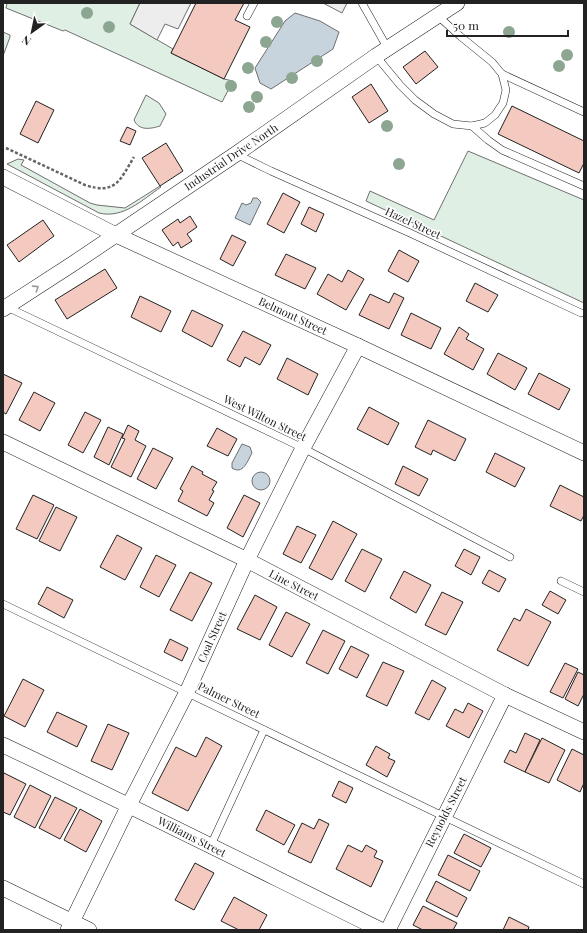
<svg xmlns="http://www.w3.org/2000/svg" width="587" height="933" font-family="'Playfair Display',serif">
<rect width="100%" height="100%" fill="#fff"/>
<g fill="#e0efe3" stroke="#6f6f6f">
<polygon points="7,3 140,3 130,24 173,49 171,53 224,79 233,81 222,102 65,30 63,31 6,8"/>
<polygon points="3,32 10,35 10,37 3,56"/>
<path d="M146,95l13,8 7,11 -6,12c-10,3 -21,5 -26,-6z"/>
<polygon points="468,151 584,200 584,303 366,201 370,191 434,220"/>
<path d="M18,159l6,1 -3,5 69,38 7,2 28,3 35,-22 1,1c-19,13 -38,32 -62,26l-92,-49z"/>
</g>
<g fill="#ededed" stroke="#6f6f6f">
<polygon points="140,3 191,3 178,29 165,24 157,40 130,24"/>
<polygon points="323,3 347,3 342,13"/>
</g>
<g fill="#c7d3dd" stroke="#6f6f6f">
<polygon points="295,13 320,21 339,32 333,49 271,89 260,83 255,68 285,21"/>
<polygon points="253,198 257,198 261,202 250,225 235,218 242,203 246,205 251,203"/>
<path d="M242,444l8,3 2,6c-5,9 -9,22 -20,15v-5z"/>
<circle cx="261" cy="481" r="9"/>
</g>
<g fill="#f3c9c0" stroke="#222">
<polygon points="196,3 244,3 235,20 250,27 224,79 171,53"/>
<polygon points="425,51 438,67 416,84 403,67"/>
<polygon points="371,84 388,111 369,123 352,97"/>
<polygon points="36,101 54,110 38,143 20,134"/>
<polygon points="512,106 584,141 584,163 579,173 498,134"/>
<polygon points="127,127 136,131 130,145 120,141"/>
<polygon points="166,143 183,171 160,186 142,158"/>
<polygon points="283,193 300,202 284,233 267,224"/>
<polygon points="309,207 324,214 316,232 301,224"/>
<polygon points="190,216 197,227 187,234 192,241 181,248 178,242 173,246 162,230 178,219 180,223"/>
<polygon points="43,220 54,236 19,262 7,245"/>
<polygon points="232,235 246,242 233,266 220,259"/>
<polygon points="399,250 419,261 408,282 388,271"/>
<polygon points="286,254 316,268 305,289 275,275"/>
<polygon points="105,269 117,288 67,319 55,300"/>
<polygon points="348,270 364,279 346,310 317,294 328,274 342,282"/>
<polygon points="475,283 498,295 488,312 466,301"/>
<polygon points="394,293 404,298 389,329 359,315 370,294 389,303"/>
<polygon points="140,296 171,311 161,332 131,317"/>
<polygon points="192,310 223,325 212,347 182,331"/>
<polygon points="411,313 441,328 431,349 401,335"/>
<polygon points="459,327 469,334 466,339 484,349 473,370 444,354"/>
<polygon points="243,331 271,345 260,365 245,357 240,367 227,360"/>
<polygon points="498,353 527,368 515,390 487,374"/>
<polygon points="287,358 318,374 308,395 277,379"/>
<polygon points="539,373 570,389 559,410 528,394"/>
<polygon points="3,374 22,383 6,414 3,412"/>
<polygon points="34,392 55,403 40,431 19,420"/>
<polygon points="369,407 399,423 388,445 357,429"/>
<polygon points="85,412 101,420 83,453 68,445"/>
<polygon points="428,420 466,439 455,461 433,450 431,455 415,447"/>
<polygon points="128,425 139,431 135,440 146,446 131,477 111,467 125,439 122,438"/>
<polygon points="108,427 123,434 109,465 94,457"/>
<polygon points="217,428 237,439 228,456 207,446"/>
<polygon points="153,448 173,458 156,489 137,479"/>
<polygon points="495,453 525,468 515,487 486,472"/>
<polygon points="192,466 203,472 202,474 217,482 212,490 214,491 209,500 214,503 207,516 178,501 183,491 180,489"/>
<polygon points="403,466 428,479 419,496 395,484"/>
<polygon points="560,485 584,497 584,515 581,521 550,506"/>
<polygon points="33,495 54,505 37,539 16,529"/>
<polygon points="244,495 260,503 243,537 227,528"/>
<polygon points="56,507 77,517 60,551 39,541"/>
<polygon points="333,521 357,534 332,580 309,568"/>
<polygon points="297,526 316,535 301,563 283,554"/>
<polygon points="117,535 142,548 125,580 100,567"/>
<polygon points="362,549 382,559 365,592 345,581"/>
<polygon points="464,549 480,557 471,575 455,566"/>
<polygon points="156,555 176,565 159,597 140,587"/>
<polygon points="489,570 506,579 499,592 482,583"/>
<polygon points="404,571 431,585 416,613 390,598"/>
<polygon points="190,572 212,583 192,621 170,610"/>
<polygon points="47,587 73,600 64,618 38,604"/>
<polygon points="550,591 566,600 558,614 542,605"/>
<polygon points="442,592 463,602 446,635 425,625"/>
<polygon points="255,595 277,607 260,640 237,629"/>
<polygon points="526,609 551,622 528,666 497,650 514,618 520,621"/>
<polygon points="286,612 310,624 292,657 269,645"/>
<polygon points="323,630 345,641 328,674 306,663"/>
<polygon points="170,639 188,648 182,661 164,652"/>
<polygon points="351,646 369,655 357,678 339,669"/>
<polygon points="383,662 404,671 387,706 366,696"/>
<polygon points="565,663 578,669 563,698 550,692"/>
<polygon points="578,672 584,675 584,694 578,706 565,699"/>
<polygon points="23,679 44,690 25,727 4,716"/>
<polygon points="432,680 446,688 429,720 415,713"/>
<polygon points="468,703 483,711 469,738 446,726 455,709 463,713"/>
<polygon points="57,712 87,726 77,747 47,732"/>
<polygon points="108,724 129,733 112,770 91,761"/>
<polygon points="525,733 540,740 525,772 504,762 510,750 516,753"/>
<polygon points="206,737 222,746 188,811 152,793 176,747 196,757"/>
<polygon points="542,738 565,750 549,783 525,772"/>
<polygon points="376,746 390,754 388,758 395,761 387,777 366,765"/>
<polygon points="572,749 584,755 584,783 580,792 557,780"/>
<polygon points="4,773 26,784 10,815 3,812 3,775"/>
<polygon points="339,781 353,788 346,803 332,796"/>
<polygon points="30,785 51,796 35,828 14,817"/>
<polygon points="55,797 77,808 60,839 39,828"/>
<polygon points="80,809 102,821 86,852 64,840"/>
<polygon points="266,810 295,825 284,845 256,830"/>
<polygon points="319,819 329,824 311,863 288,852 302,823 314,829"/>
<polygon points="464,834 491,848 481,867 454,853"/>
<polygon points="348,845 362,852 366,845 377,851 374,857 383,861 371,887 336,869"/>
<polygon points="448,855 480,871 470,891 438,875"/>
<polygon points="195,863 214,873 194,910 175,900"/>
<polygon points="436,881 467,898 457,917 426,901"/>
<polygon points="234,897 267,915 259,930 239,930 221,921"/>
<polygon points="423,906 457,923 453,930 423,930 413,925"/>
<polygon points="509,917 529,927 528,930 503,930"/>
</g>
<g fill="none" stroke-linecap="round" stroke-linejoin="round">
<defs>
<g id="lane">
<polyline points="362,3 388,49"/>
<polyline points="247,16 254,3"/>
<polyline points="376,56 400,85 415,100 434,114 453,124 472,126 485,123 495,115 503,103 506,90 502,74 492,62 460,36 438,16"/>
<polyline points="502,74 584,112"/>
<polyline points="472,126 488,140 502,150 584,186"/>
<polyline points="236,154 271,171 410,233 581,313"/>
<polyline points="7,307 303,448 510,557"/>
<polyline points="561,581 584,592"/>
<polyline points="3,604 584,884"/>
<polyline points="210,847 264,730"/>
</g>
<g id="street">
<polyline points="3,177 116,235 358,346 584,453"/>
<polyline points="3,309 74,263 236,154 376,56 457,3"/>
<polyline points="3,442 247,560 505,695 584,732"/>
<path d="M3,745c127,60 252,123 378,185"/>
<polyline points="3,888 89,930"/>
<polyline points="68,930 129,805 187,692 247,560 303,448 358,346"/>
<polyline points="388,930 505,695"/>
</g>
</defs>
<use href="#lane" stroke="#222" stroke-width="8"/>
<use href="#street" stroke="#222" stroke-width="16"/>
<path stroke="#646464" stroke-width="2.5" stroke-dasharray="3 2" stroke-linecap="butt" d="M6,148l79,37c31,10 35,-5 49,-28"/>
<use href="#lane" stroke="#fff" stroke-width="7"/>
<use href="#street" stroke="#fff" stroke-width="15"/>
</g>
<g fill="#8da692">
<circle cx="87" cy="13" r="6"/>
<circle cx="277" cy="22" r="6"/>
<circle cx="109" cy="27" r="6"/>
<circle cx="509" cy="32" r="6"/>
<circle cx="266" cy="42" r="6"/>
<circle cx="567" cy="55" r="6"/>
<circle cx="317" cy="61" r="6"/>
<circle cx="559" cy="66" r="6"/>
<circle cx="248" cy="68" r="6"/>
<circle cx="292" cy="78" r="6"/>
<circle cx="231" cy="86" r="6"/>
<circle cx="257" cy="97" r="6"/>
<circle cx="249" cy="107" r="6"/>
<circle cx="387" cy="126" r="6"/>
<circle cx="399" cy="164" r="6"/>
</g>
<defs><path id="oneway-chevron" d="M-2-3.5L2.5 0L-2 3.5" fill="none" stroke-width="1.6" stroke-linecap="round" stroke-linejoin="round"/></defs>
<use stroke="#9c9c9c" href="#oneway-chevron" transform="translate(36 288) rotate(-33)"/>
<g text-anchor="middle" stroke-width="3" stroke-linejoin="round" paint-order="stroke">
<g font-size="11" fill="#222" stroke="#fff">
<text transform="translate(231 157) rotate(-34)" y="4">Industrial Drive North</text>
<text transform="translate(413 223) rotate(25)" y="4">Hazel Street</text>
<text transform="translate(293 316) rotate(25)" y="4">Belmont Street</text>
<text transform="translate(265 418) rotate(26)" y="4">West Wilton Street</text>
<text transform="translate(294 585) rotate(27)" y="4">Line Street</text>
<text transform="translate(212 637) rotate(-66)" y="4">Coal Street</text>
<text transform="translate(229 700) rotate(26)" y="4">Palmer Street</text>
<text transform="translate(446 812) rotate(-63)" y="4">Reynolds Street</text>
<text transform="translate(192 837) rotate(27)" y="4">Williams Street</text>
</g>
</g>
<rect width="587" height="933" fill="none" stroke="#222222" stroke-width="8"/>
<g transform="translate(32 32) rotate(213)" stroke="#ffffff" stroke-width="3" paint-order="stroke">
<path d="M0-3L7 15L0 10L-7 15Z" fill="#222222"/>
<text y="-6" font-size="11" font-weight="bold" text-anchor="middle" fill="#222222">N</text>
</g>
<path d="M447 30v6h121v-6" fill="none" stroke="#222222" stroke-width="2"/>
<text x="453" y="30" font-size="12" fill="#222222" stroke="#ffffff" stroke-width="3" paint-order="stroke">50 m</text>
</svg>
